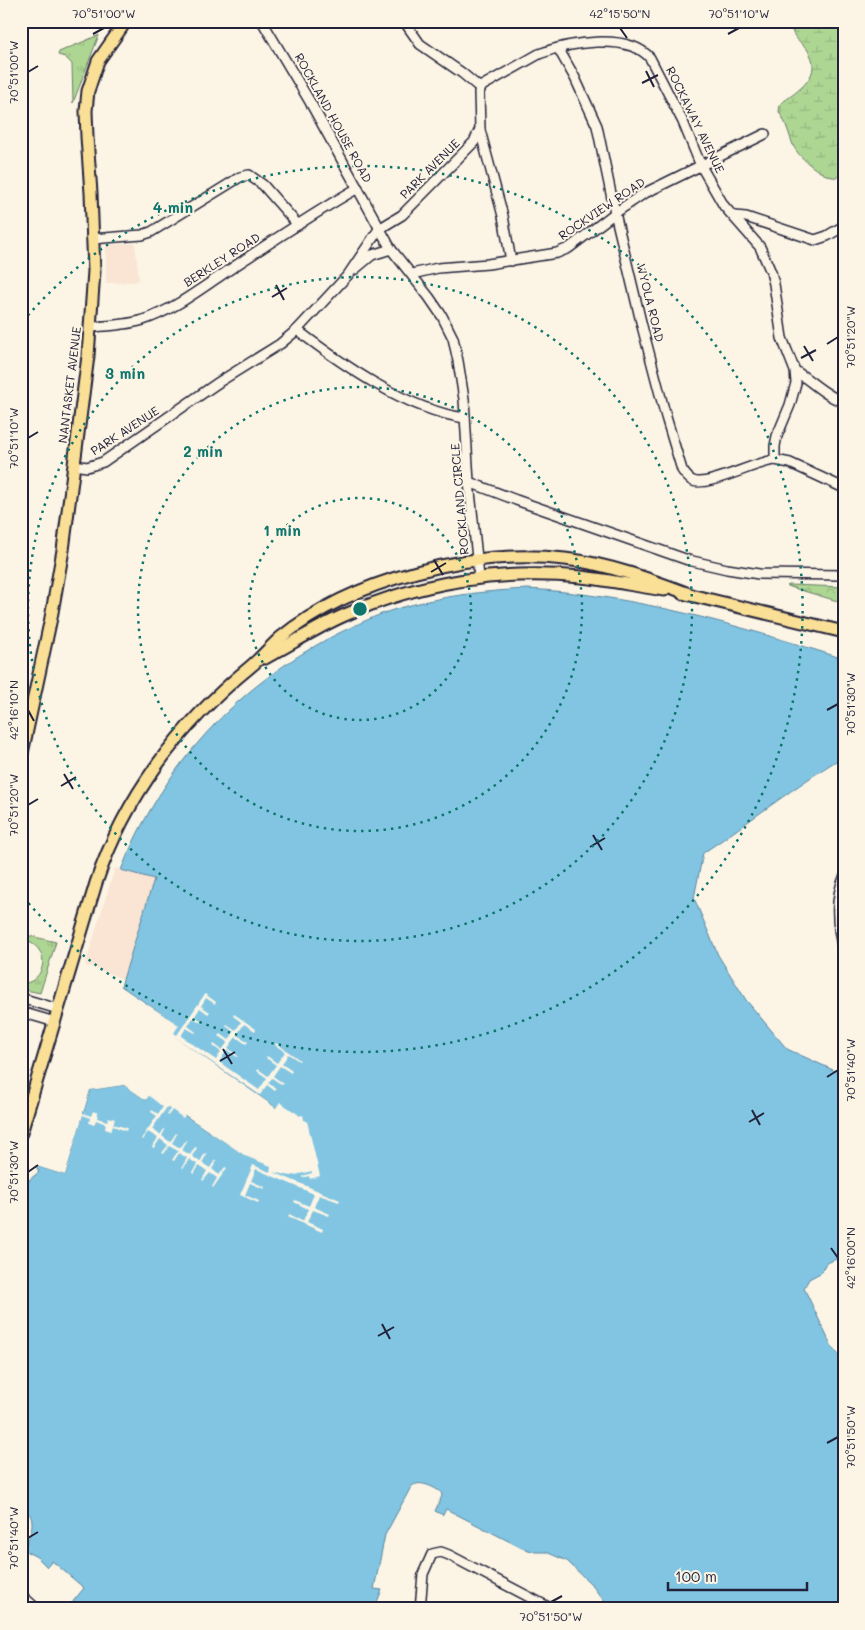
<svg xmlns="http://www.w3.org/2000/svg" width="865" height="1630" font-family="Mali,sans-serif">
<defs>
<pattern id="grass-tufts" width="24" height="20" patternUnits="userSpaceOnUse" patternTransform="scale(1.25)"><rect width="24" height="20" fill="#aed693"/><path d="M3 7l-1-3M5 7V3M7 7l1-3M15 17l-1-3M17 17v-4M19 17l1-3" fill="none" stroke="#95b780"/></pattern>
<pattern id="wetland-marsh" width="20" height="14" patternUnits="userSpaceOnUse" patternTransform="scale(1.25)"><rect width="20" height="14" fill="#aed693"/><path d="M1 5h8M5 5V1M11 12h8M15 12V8" fill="none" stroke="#95b780"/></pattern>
<pattern id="park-crowns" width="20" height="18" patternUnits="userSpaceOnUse" patternTransform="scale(1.25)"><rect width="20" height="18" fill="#aed693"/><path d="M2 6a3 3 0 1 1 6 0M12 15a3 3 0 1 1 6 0" fill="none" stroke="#95b780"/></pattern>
</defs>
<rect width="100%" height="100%" fill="#fcf5e5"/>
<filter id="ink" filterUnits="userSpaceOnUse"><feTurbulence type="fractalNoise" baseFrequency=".02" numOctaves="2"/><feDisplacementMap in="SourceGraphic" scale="10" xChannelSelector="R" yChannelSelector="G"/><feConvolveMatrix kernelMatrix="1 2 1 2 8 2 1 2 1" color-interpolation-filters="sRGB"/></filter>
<g filter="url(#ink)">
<g fill="#fae4d3">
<polygon points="135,243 139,280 133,282 106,283 106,245"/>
<polygon points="115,868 154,879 123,979 85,965"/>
</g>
<g fill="url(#grass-tufts)" stroke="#687c67">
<polygon points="99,35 73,103 72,64 65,57 58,55 59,52"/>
<path d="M26,935l30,7 -16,51 -19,-4v-6c17,2 28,-20 18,-33 -4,-6 -10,-8 -16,-11z"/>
</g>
<path fill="url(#wetland-marsh)" stroke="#687c67" d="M786,21h58v155c-4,0 -9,2 -12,1 -13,-3 -34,-20 -39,-32 -5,-13 -6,-21 -14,-33l1,-8c19,-14 45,-29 27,-55 -3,-4 -8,-7 -11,-11 -4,-5 -5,-12 -10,-17z"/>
<polygon fill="url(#park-crowns)" stroke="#687c67" points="789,585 844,587 844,603 787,586"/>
<path fill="#81c5e2" stroke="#5b849f" d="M528,589c108,6 213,37 316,70v97c-49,30 -93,65 -141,97l-9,45 24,57 28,45 41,49 57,26v191l-8,-7 -11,5 -3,8 -13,7 -5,9 27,57 12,16 1,6v242h-234l-19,-25 -24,-23 -21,-9h-11l-13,-4 -76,-39 -3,6 -8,-4 7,-15 -1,-4c-8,-5 -22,-13 -30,-5l-26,48 -11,54 8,1 -8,19h-297l-6,-5 13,-16 -32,-27 -5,6 -10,-10 -10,-5 -2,-4c4,-13 13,-27 1,-38l-4,1 -1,-1 2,-6 -2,-6 3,-5 -3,-28v-260l8,-25 10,-8 -3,-6 29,9 25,-85 34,-5 22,15 5,-7 97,64 35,12 19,-4 -10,-46 -120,-84 6,-10 -57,-39 33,-107 -33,-9c42,-104 116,-185 216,-236 19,-9 39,-19 59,-25 44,-13 87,-18 132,-20z"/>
<polygon fill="#fcf5e5" points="119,986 179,1025 174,1033 177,1035 205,994 216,1002 215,1004 206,998 201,1006 210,1012 208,1014 200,1008 195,1016 203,1022 202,1023 193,1018 188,1026 196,1032 195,1033 186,1028 181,1036 216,1060 221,1052 213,1046 214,1044 222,1050 228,1042 219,1036 221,1034 229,1040 234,1032 226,1026 227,1024 236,1030 241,1022 233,1016 234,1014 256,1029 255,1031 244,1024 237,1035 248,1042 246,1044 236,1037 228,1048 238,1056 237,1057 227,1050 219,1062 259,1090 267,1078 257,1071 258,1069 268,1076 276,1065 266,1058 267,1056 277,1063 285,1052 275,1045 276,1043 300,1060 299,1061 288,1054 282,1064 292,1071 291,1073 280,1066 273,1076 284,1084 282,1085 272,1078 268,1083 277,1089 275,1091 267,1085 260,1095 172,1035 276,1108 280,1102 299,1115 298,1116 303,1115 304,1120 307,1121 320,1176 310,1179 309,1176 302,1178 302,1176 312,1173 312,1171 291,1176 273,1172 340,1200 339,1202 319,1195 314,1207 330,1214 329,1216 313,1210 307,1222 323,1229 322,1232 288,1217 289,1214 303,1221 308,1209 294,1202 295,1200 309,1206 314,1194 256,1169 251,1181 265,1187 264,1189 250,1183 245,1195 259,1201 258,1203 240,1195 253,1165 270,1172 271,1166 247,1157 185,1115 183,1118 172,1110 168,1116 167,1115 170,1109 167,1107 152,1129 160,1135 164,1129 165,1130 162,1136 170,1142 176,1133 177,1134 172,1143 180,1148 186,1140 187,1141 182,1150 190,1155 195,1147 197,1148 192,1156 200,1162 205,1153 207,1154 202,1163 210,1168 215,1160 217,1161 212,1169 219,1175 225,1167 227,1168 213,1188 212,1187 217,1178 210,1173 203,1181 202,1180 207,1171 199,1166 194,1174 192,1173 197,1164 189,1159 184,1168 182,1167 187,1158 179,1153 174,1161 172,1160 178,1151 169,1146 164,1154 162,1153 168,1145 160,1139 154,1148 152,1147 158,1138 148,1132 142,1140 141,1139 157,1116 151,1112 152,1110 158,1114 163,1107 149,1096 146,1100 124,1085 90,1090 83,1113 91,1116 93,1111 98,1113 97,1118 107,1121 109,1117 115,1119 113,1124 127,1128 126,1131 113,1126 111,1131 105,1129 106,1124 96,1120 94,1125 89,1123 90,1118 83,1115 65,1175 33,1165 36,1163 63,1172 88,1089 124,1082 145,1097 149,1091 152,1091 249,1155 283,1167 299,1163 290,1120 170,1037 169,1034 175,1026 120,988"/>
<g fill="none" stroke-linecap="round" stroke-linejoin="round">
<defs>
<g id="minor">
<polyline points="262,21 310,102 391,249 429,297 442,316 453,338 458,361 464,399 469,482 479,577"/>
<polyline points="404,21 420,44 462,73 480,88"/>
<path d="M558,48l17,30 22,48 18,87 27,113 24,91 16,53c3,4 6,9 11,11 15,6 62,-19 82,-21"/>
<polyline points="480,130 503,216 511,261"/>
<polyline points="734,216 746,217 815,240 827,236 844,226"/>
<polyline points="92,239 142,235 151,232 229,184 240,177 249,175 263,185 298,225"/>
<polyline points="354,270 372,255 391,249"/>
<polyline points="412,274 438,268 488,264 557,253 569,248 615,213 643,194 765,134"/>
<path d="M91,327c17,-1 36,-2 52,-7 28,-9 53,-28 77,-44 45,-30 90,-61 138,-88"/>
<path d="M297,330c46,35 110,80 168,88"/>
<path d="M795,371c16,9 31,26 49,31"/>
<path d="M74,465l13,2 16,-5 116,-80 61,-38 17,-14 51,-55 31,-46 23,-14 72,-73 6,-13 -1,-37 3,-6 57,-32c28,-11 89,-22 111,4l33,64 18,44 23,40 36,41 11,25 3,12 8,54 13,33 1,12 -6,22 -13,31 -2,10v14l15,3 54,25"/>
<polyline points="469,482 516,500 688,560 727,569 759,574 844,575"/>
<path d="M844,878c-10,22 -6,53 0,76"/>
<polyline points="21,998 58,1009"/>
<polyline points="21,1012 55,1022"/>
<polyline points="21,1595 37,1609"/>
<polyline points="420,1609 423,1574 432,1554 441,1552 449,1555 552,1609"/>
</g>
<g id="major">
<polyline points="682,593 844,632"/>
<path d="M265,658c27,-14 52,-31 80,-43 74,-33 156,-46 236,-38 28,3 55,9 83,13"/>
<polyline points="21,758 51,618 63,550 88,356 94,271 91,193 87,137 86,111 88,91 98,61 126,21"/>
<path d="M21,1133l75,-250c29,-86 84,-159 154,-216 11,-9 20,-20 30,-29 73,-59 193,-90 285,-79 43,5 84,20 124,35"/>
</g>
</defs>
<use href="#minor" stroke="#22223b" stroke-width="12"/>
<use href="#major" stroke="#22223b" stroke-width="15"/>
<use href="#minor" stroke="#fcf5e5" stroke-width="9"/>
<use href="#major" stroke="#fadf96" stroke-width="11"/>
</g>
</g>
<path fill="none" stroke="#22223b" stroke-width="2" d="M620,28l7,10M93,34l11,-6M728,34l11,-6M646,71l8,16M28,72l10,-6M642,83l16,-8M276,285l8,15M272,297l15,-9M827,344l11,-7M804,346l9,15M801,358l15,-8M28,438l10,-6M434,560l9,15M431,572l15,-9M28,710l6,11M827,710l11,-6M64,774l9,15M61,786l15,-9M28,805l10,-6M593,835l9,15M590,847l15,-9M223,1049l9,15M220,1061l15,-9M827,1077l11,-7M752,1110l8,15M749,1122l15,-9M28,1172l10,-7M831,1248l7,10M382,1324l8,15M378,1336l16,-9M827,1443l11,-6M28,1538l10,-6M551,1602l11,-6"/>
<g fill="none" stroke="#0f766e" stroke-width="2.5" stroke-dasharray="2.5 5">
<circle cx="360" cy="609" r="111"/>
<circle cx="360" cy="609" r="222"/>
<circle cx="360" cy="609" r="332"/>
<path d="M23 321A443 443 0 1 1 23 897"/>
</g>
<g text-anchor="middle" stroke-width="4" stroke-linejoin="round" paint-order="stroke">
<g font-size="12" fill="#22223b" stroke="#fcf5e5">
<text transform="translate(333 118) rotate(61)" y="4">ROCKLAND HOUSE ROAD</text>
<text transform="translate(695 120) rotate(64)" y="4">ROCKAWAY AVENUE</text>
<text transform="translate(430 169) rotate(-45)" y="4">PARK AVENUE</text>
<text transform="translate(602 209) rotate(-34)" y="4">ROCKVIEW ROAD</text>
<text transform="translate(222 260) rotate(-33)" y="4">BERKLEY ROAD</text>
<text transform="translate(650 303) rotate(76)" y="4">WYOLA ROAD</text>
<text transform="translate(70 385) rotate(-83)" y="4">NANTASKET AVENUE</text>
<text transform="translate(125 431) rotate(-33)" y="4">PARK AVENUE</text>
<text transform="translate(460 499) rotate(-95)" y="4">ROCKLAND CIRCLE</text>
</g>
</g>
<circle cx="360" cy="609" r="8" fill="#0f766e" stroke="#fcf5e5" stroke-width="2.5"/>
<g font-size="15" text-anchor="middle" font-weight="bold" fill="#0f766e" stroke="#fcf5e5" stroke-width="4" stroke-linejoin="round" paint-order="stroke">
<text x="173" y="213">4 min</text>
<text x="125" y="379">3 min</text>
<text x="203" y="457">2 min</text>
<text x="282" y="536">1 min</text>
</g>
<rect width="865" height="1630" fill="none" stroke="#fcf5e5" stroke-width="55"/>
<path d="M668 1582v8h139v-8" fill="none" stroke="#22223b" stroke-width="2.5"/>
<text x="675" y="1582" font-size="15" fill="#22223b" stroke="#fcf5e5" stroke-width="4" paint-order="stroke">100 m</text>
<rect x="28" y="28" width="810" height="1574" fill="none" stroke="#22223b" stroke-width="2"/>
<g font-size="12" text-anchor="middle" fill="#22223b">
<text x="104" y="18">70°51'00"W</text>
<text x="620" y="18">42°15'50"N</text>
<text x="739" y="18">70°51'10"W</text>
<text transform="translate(14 72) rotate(-90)" y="4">70°51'00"W</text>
<text transform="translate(851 337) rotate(-90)" y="4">70°51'20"W</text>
<text transform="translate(14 438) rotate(-90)" y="4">70°51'10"W</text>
<text transform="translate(851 704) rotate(-90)" y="4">70°51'30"W</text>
<text transform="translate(14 710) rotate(-90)" y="4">42°16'10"N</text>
<text transform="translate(14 805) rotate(-90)" y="4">70°51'20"W</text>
<text transform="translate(851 1070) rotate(-90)" y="4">70°51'40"W</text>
<text transform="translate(14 1172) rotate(-90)" y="4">70°51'30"W</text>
<text transform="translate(851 1258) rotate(-90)" y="4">42°16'00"N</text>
<text transform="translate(851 1437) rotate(-90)" y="4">70°51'50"W</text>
<text transform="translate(14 1538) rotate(-90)" y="4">70°51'40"W</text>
<text x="551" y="1621">70°51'50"W</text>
</g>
</svg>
